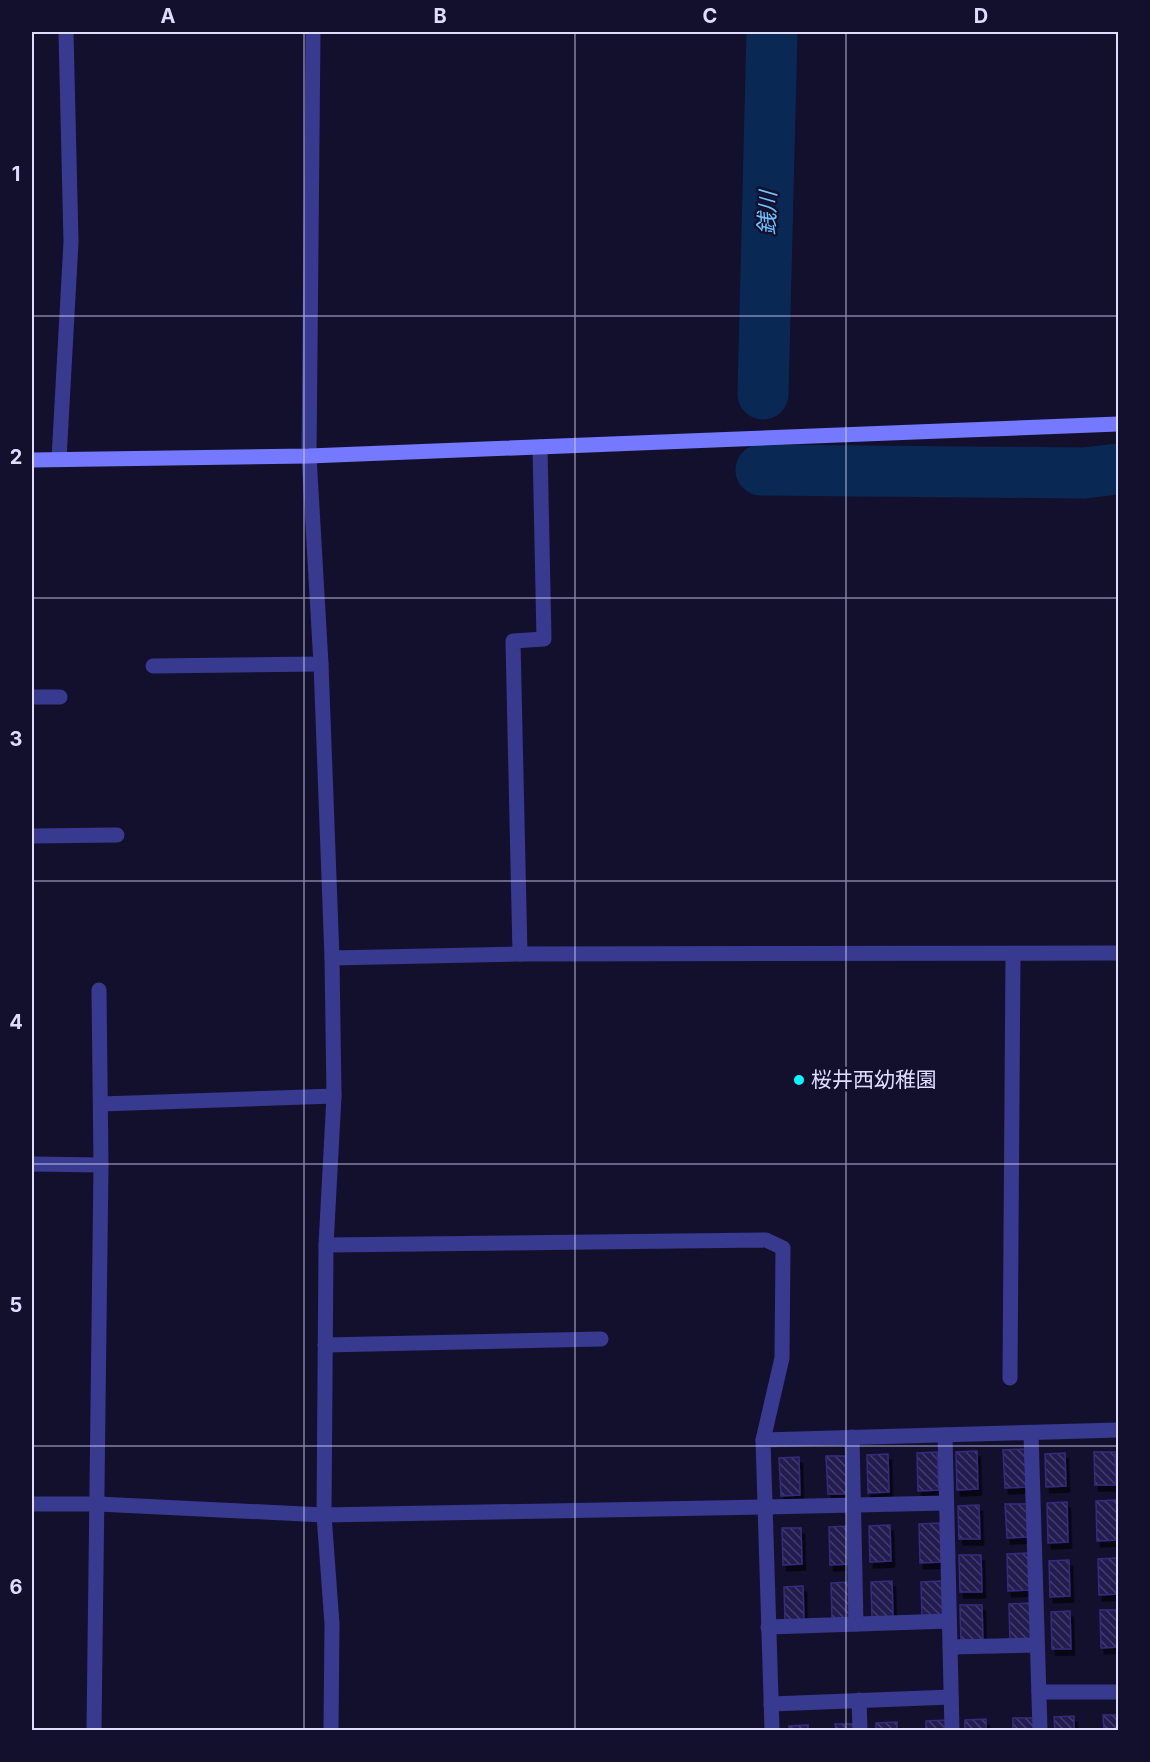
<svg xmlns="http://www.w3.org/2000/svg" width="1150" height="1762" font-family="Inter,'Noto Sans JP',sans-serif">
<defs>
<pattern id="building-back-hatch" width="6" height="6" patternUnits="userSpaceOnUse" patternTransform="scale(1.5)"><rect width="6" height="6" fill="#221b50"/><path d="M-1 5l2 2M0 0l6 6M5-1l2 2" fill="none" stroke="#423c6a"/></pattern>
<filter id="shadow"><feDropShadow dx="3.5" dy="6" stdDeviation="0" flood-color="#0009"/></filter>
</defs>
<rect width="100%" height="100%" fill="#13102e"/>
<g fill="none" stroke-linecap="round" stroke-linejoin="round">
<g stroke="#092954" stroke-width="51">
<polyline points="763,394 772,32"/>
<polyline points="761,470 1084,473 1118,469"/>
</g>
</g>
<g fill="url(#building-back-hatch)" stroke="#362b7e" stroke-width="1.5" filter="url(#shadow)">
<polygon points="1025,1449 1026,1487 1005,1488 1003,1450"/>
<polygon points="977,1451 978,1489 957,1490 956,1452"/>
<polygon points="937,1452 939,1490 918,1491 917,1453"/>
<polygon points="1094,1452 1115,1452 1116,1485 1095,1485"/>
<polygon points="1065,1453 1066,1486 1046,1487 1045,1454"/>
<polygon points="888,1454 889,1492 868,1493 867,1455"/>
<polygon points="826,1456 847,1456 848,1494 828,1494"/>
<polygon points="799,1457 800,1495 781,1496 779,1458"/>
<polygon points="1117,1500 1118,1540 1097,1541 1096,1501"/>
<polygon points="1067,1502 1068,1542 1048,1543 1047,1503"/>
<polygon points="1005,1504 1027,1504 1028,1537 1007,1538"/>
<polygon points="979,1505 980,1539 959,1539 958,1506"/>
<polygon points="940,1523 941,1562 920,1563 919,1524"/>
<polygon points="890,1525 891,1561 870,1562 869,1526"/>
<polygon points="850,1526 851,1564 830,1565 829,1527"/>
<polygon points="782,1528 801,1528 802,1564 783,1565"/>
<polygon points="1029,1553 1030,1590 1008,1591 1007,1554"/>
<polygon points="959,1555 981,1555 982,1592 960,1592"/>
<polygon points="1118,1558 1118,1594 1099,1595 1098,1559"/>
<polygon points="1069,1560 1070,1596 1050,1597 1049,1561"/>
<polygon points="892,1581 893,1617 872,1618 871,1582"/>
<polygon points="942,1581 943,1616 922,1616 921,1582"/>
<polygon points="852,1582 853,1618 832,1619 831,1583"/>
<polygon points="803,1586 804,1620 785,1621 784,1587"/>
<polygon points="1030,1603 1031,1641 1010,1642 1009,1604"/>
<polygon points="960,1605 982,1605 983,1643 961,1644"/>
<polygon points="1100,1610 1118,1610 1118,1647 1101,1648"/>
<polygon points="1070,1611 1071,1649 1052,1649 1051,1612"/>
<polygon points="1103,1715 1118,1715 1118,1730 1104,1730"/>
<polygon points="1074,1716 1074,1730 1055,1730 1054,1717"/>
<polygon points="1013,1718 1034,1718 1035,1730 1013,1730"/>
<polygon points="986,1719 986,1730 965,1730 965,1720"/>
<polygon points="947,1720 947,1730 926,1730 926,1721"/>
<polygon points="897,1722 897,1730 876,1730 876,1723"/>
<polygon points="835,1724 856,1724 857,1730 836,1730"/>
<polygon points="808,1725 808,1730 789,1730 789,1726"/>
</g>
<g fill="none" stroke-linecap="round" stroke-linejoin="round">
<g stroke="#383a90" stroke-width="15">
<polyline points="520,954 513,641 544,639 540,447"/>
<polyline points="1031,1433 1040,1730"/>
<polyline points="945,1435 952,1730"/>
<polyline points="852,1437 856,1624"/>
<polyline points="765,1507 946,1503"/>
<polyline points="768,1627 949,1621"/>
<polyline points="950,1647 1037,1645"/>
<polyline points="1039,1692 1118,1692"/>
<polyline points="859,1700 860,1730"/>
<polyline points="771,1704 951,1697"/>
</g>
<g stroke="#383a90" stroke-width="15">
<polyline points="313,32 309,456 321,664 332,958 334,1096 326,1245 324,1515 332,1624 331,1730"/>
<polyline points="59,459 71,242 66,32"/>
<polyline points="153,666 321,664"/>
<polyline points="32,697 60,697"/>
<polyline points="32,836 117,835"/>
<polyline points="332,958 520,954 1118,953"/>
<polyline points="99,990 101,1165"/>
<polyline points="101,1104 334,1096"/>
<polyline points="32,1164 101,1165 94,1730"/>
<polyline points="326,1245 766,1240 783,1248 782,1358 763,1440"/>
<polyline points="325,1345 601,1339"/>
<polyline points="1010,1378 1013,954"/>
<polyline points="32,1504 98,1504 324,1515 765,1507"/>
<polyline points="772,1730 763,1440 1118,1430"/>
</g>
<polyline stroke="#7479ff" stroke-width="15" points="32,460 309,456 1118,424"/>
</g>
<path fill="none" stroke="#dfddff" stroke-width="1.5" stroke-opacity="0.55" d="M304,32v1698M575,32v1698M846,32v1698M32,316h1086M32,598h1086M32,881h1086M32,1164h1086M32,1446h1086"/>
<circle fill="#09f6ff" stroke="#13102e" stroke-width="2" cx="799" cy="1080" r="6"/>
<g text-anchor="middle" stroke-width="5" stroke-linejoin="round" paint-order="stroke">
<g font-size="21" fill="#dfddff" stroke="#13102e" text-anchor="start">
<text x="811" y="1087">桜井西幼稚園</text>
</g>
<g font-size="22" font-style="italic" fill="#6bc4ff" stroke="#13102e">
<text transform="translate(767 213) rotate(-88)" y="8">銭川</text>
</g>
</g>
<rect width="1150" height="1762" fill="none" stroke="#13102e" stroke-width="66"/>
<rect x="33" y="33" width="1084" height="1696" fill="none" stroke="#dfddff" stroke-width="2"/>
<g font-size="20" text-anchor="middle" font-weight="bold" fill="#dfddff">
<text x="168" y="23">A</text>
<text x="440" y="23">B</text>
<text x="710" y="23">C</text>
<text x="981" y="23">D</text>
<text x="16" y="181">1</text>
<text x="16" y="464">2</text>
<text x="16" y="746">3</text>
<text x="16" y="1029">4</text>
<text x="16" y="1312">5</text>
<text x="16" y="1594">6</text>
</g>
</svg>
